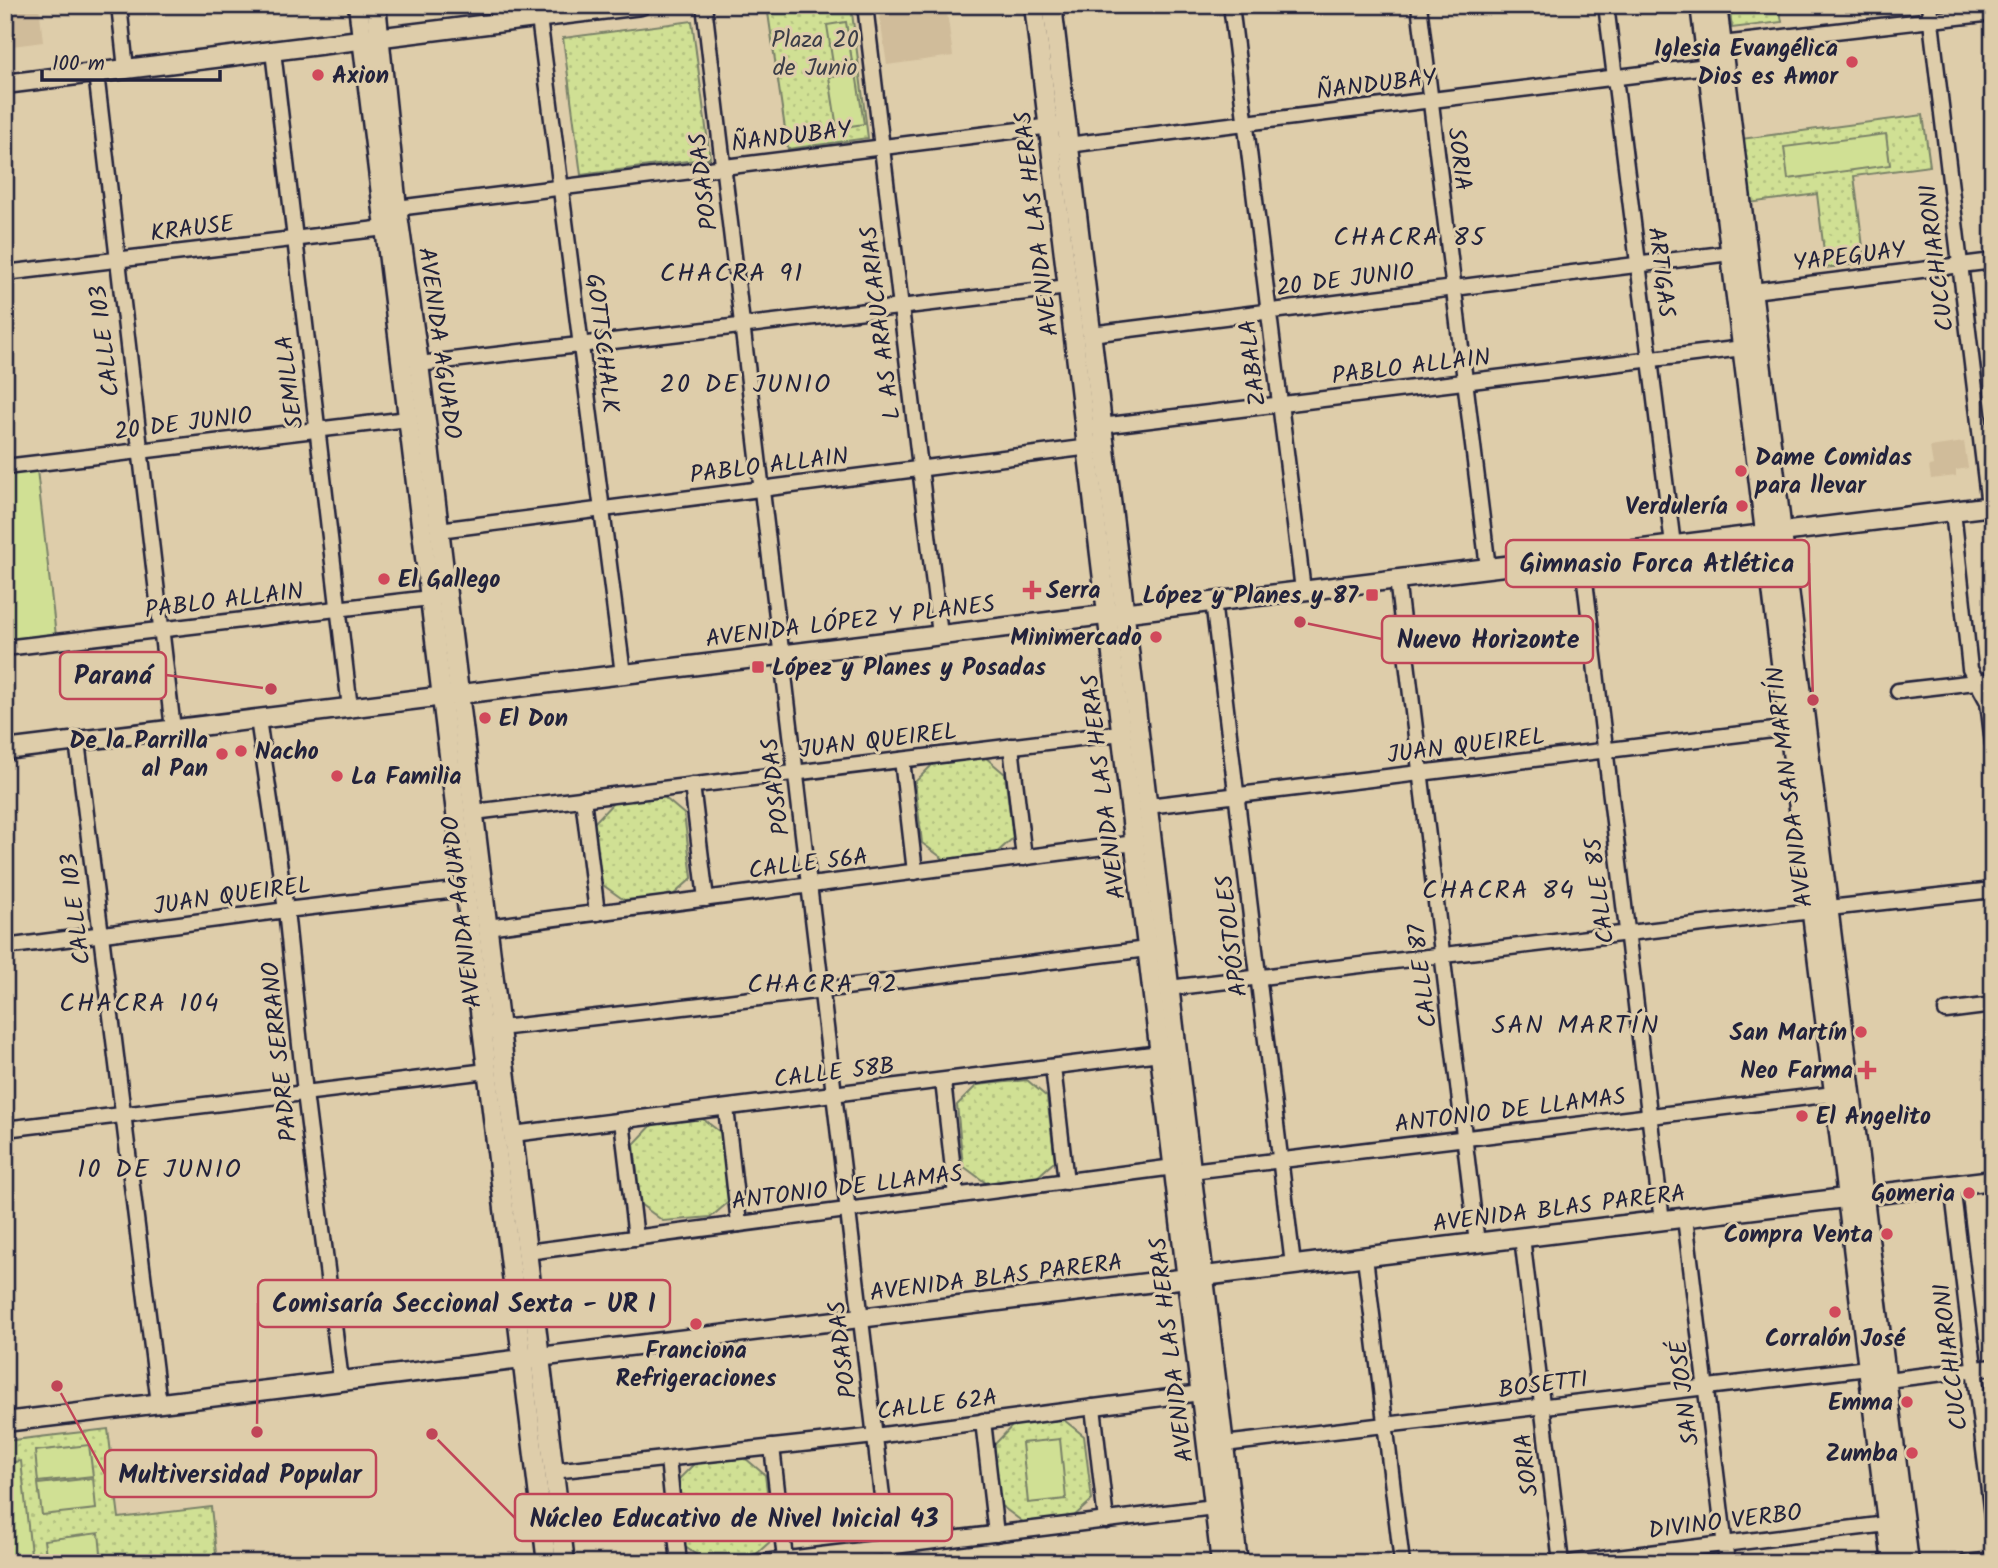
<svg xmlns="http://www.w3.org/2000/svg" width="1998" height="1568" font-family="Kalam,sans-serif">
<defs>
<pattern id="park-dots" width="8" height="8" patternUnits="userSpaceOnUse" patternTransform="scale(1.75)"><rect width="8" height="8" fill="#d0e094"/><path d="M2 2h.1M6 6h.1" fill="none" stroke="#b2c080" stroke-width="1.8" stroke-linecap="round"/></pattern>
</defs>
<rect width="100%" height="100%" fill="#decdaa"/>
<filter id="ink" filterUnits="userSpaceOnUse"><feTurbulence type="fractalNoise" baseFrequency=".0143" numOctaves="2"/><feDisplacementMap in="SourceGraphic" scale="14" xChannelSelector="R" yChannelSelector="G"/><feConvolveMatrix kernelMatrix="1 2 1 2 8 2 1 2 1" color-interpolation-filters="sRGB"/></filter>
<g filter="url(#ink)">
<g fill="#d0bc9a">
<polygon points="5,5 39,5 43,42 5,47"/>
<polygon points="878,5 946,5 953,56 887,65"/>
<polygon points="1964,442 1968,468 1956,470 1956,476 1931,479 1929,466 1933,465 1930,447"/>
</g>
<g fill="url(#park-dots)" stroke="#798168" stroke-width="2">
<polygon points="773,5 851,5 868,138 788,149 767,6"/>
<polygon points="1729,5 1779,5 1782,22 1732,28"/>
<polygon points="692,21 710,158 581,175 563,38"/>
<polygon points="1923,115 1930,166 1854,176 1865,263 1826,268 1817,194 1749,203 1741,139"/>
<polygon points="985,757 1005,774 1013,838 993,856 945,860 922,843 915,782 935,762"/>
<polygon points="664,797 684,814 692,878 672,896 624,900 600,883 594,823 614,802"/>
<polygon points="1027,1080 1047,1097 1055,1161 1035,1179 986,1183 963,1166 957,1105 977,1085"/>
<polygon points="703,1119 724,1135 732,1199 711,1217 663,1221 640,1204 634,1144 654,1123"/>
<polygon points="1064,1420 1084,1436 1092,1500 1072,1518 1023,1522 1000,1505 994,1445 1014,1424"/>
<polygon points="108,1429 119,1518 211,1507 217,1563 5,1563 5,1441"/>
<polygon points="745,1458 765,1475 773,1539 753,1557 705,1561 681,1544 675,1483 695,1463"/>
</g>
<g fill="#d0e094" stroke="#798168" stroke-width="2">
<polygon points="846,22 852,61 833,64 827,25"/>
<polygon points="856,73 864,124 837,128 829,77"/>
<polygon points="1886,134 1890,165 1788,179 1784,147"/>
<polygon points="37,470 56,636 5,641 5,474"/>
<polygon points="1060,1439 1066,1499 1028,1503 1022,1443"/>
<polygon points="89,1445 93,1476 38,1482 35,1451"/>
<polygon points="21,1461 32,1563 5,1563 5,1463"/>
<polygon points="93,1478 96,1509 42,1515 38,1484"/>
<polygon points="99,1533 102,1563 47,1563 44,1540"/>
</g>
<g fill="none" stroke-linecap="round" stroke-linejoin="round">
<defs>
<g id="minor">
<polyline points="119,5 126,69"/>
<polyline points="704,5 890,1563"/>
<polyline points="865,5 940,635"/>
<polyline points="1231,5 1303,590"/>
<polyline points="1419,5 1488,568"/>
<polyline points="1606,5 1673,545"/>
<polyline points="1929,5 1989,506"/>
<polyline points="539,18 623,674"/>
<polyline points="1722,44 1993,13"/>
<polyline points="273,51 350,708"/>
<polyline points="96,73 173,729"/>
<polyline points="1059,146 1707,66"/>
<polyline points="397,208 1059,125"/>
<polyline points="5,273 385,228"/>
<polyline points="1753,291 1993,261"/>
<polyline points="1091,334 1730,253"/>
<polyline points="419,364 1068,287"/>
<polyline points="1093,427 1743,348"/>
<polyline points="5,467 408,419"/>
<polyline points="1953,511 1970,669 1988,702 1993,744"/>
<polyline points="439,530 1098,446"/>
<polyline points="1582,556 1662,1221"/>
<polyline points="1397,579 1477,1243"/>
<polyline points="1213,601 1293,1265"/>
<polyline points="5,648 438,597"/>
<polyline points="1898,691 1993,680"/>
<polyline points="258,719 286,910 305,1093 341,1381"/>
<polyline points="77,741 159,1404"/>
<polyline points="1011,746 1024,858"/>
<polyline points="902,760 915,872"/>
<polyline points="692,785 706,899"/>
<polyline points="583,798 597,913"/>
<polyline points="1148,806 1790,728"/>
<polyline points="474,812 1121,733"/>
<polyline points="1829,908 1993,890"/>
<polyline points="487,927 1135,843"/>
<polyline points="5,947 286,910 465,889"/>
<polyline points="1169,988 1812,911"/>
<polyline points="1946,1011 1993,1005"/>
<polyline points="491,1029 727,1002 1155,948"/>
<polyline points="1053,1067 1066,1182"/>
<polyline points="943,1081 956,1196"/>
<polyline points="726,1108 739,1224"/>
<polyline points="622,1121 636,1238"/>
<polyline points="5,1129 487,1071"/>
<polyline points="513,1134 1160,1053"/>
<polyline points="1191,1171 1834,1094"/>
<polyline points="1952,1185 1993,1524"/>
<polyline points="1685,1218 1727,1563"/>
<polyline points="1522,1237 1561,1563"/>
<polyline points="527,1252 1174,1167"/>
<polyline points="1365,1257 1402,1563"/>
<polyline points="1887,1380 1993,1367"/>
<polyline points="1093,1407 1106,1521"/>
<polyline points="983,1421 996,1534"/>
<polyline points="1224,1444 1868,1368"/>
<polyline points="772,1447 785,1559"/>
<polyline points="668,1459 679,1563"/>
<polyline points="553,1471 875,1436 1200,1393"/>
<polyline points="755,1563 1214,1507"/>
<polyline points="1568,1563 1887,1524"/>
<polyline points="1966,1563 1993,1560"/>
</g>
<g id="major">
<polyline points="358,5 547,1563"/>
<polyline points="376,5 397,208 419,364 565,1563"/>
<polyline points="1034,5 1221,1563"/>
<polyline points="1052,5 1238,1563"/>
<polyline points="1700,5 1892,1563"/>
<polyline points="1717,5 1909,1563"/>
<polyline points="5,84 641,5"/>
<polyline points="5,750 1993,506"/>
<polyline points="5,1422 1993,1180"/>
</g>
</defs>
<use href="#minor" stroke="#22223b" stroke-width="19"/>
<use href="#major" stroke="#22223b" stroke-width="23"/>
<use href="#minor" stroke="#decdaa" stroke-width="14"/>
<use href="#major" stroke="#decdaa" stroke-width="18"/>
</g>
</g>
<g fill="#d1495b" stroke="#decdaa" stroke-width="2.5">
<circle cx="1852" cy="62" r="7"/>
<circle cx="318" cy="75" r="7"/>
<circle cx="1741" cy="471" r="7"/>
<circle cx="1742" cy="506" r="7"/>
<circle cx="384" cy="579" r="7"/>
<path d="M1028.5 579.5h7v7h7v7h-7v7h-7v-7h-7v-7h7z"/>
<rect x="1365" y="588" width="14" height="14" rx="3.5"/>
<circle cx="1156" cy="637" r="7"/>
<rect x="751" y="660" width="14" height="14" rx="3.5"/>
<circle cx="485" cy="718" r="7"/>
<circle cx="241" cy="751" r="7"/>
<circle cx="222" cy="754" r="7"/>
<circle cx="337" cy="776" r="7"/>
<circle cx="1861" cy="1032" r="7"/>
<path d="M1863.5 1059.5h7v7h7v7h-7v7h-7v-7h-7v-7h7z"/>
<circle cx="1802" cy="1116" r="7"/>
<circle cx="1969" cy="1193" r="7"/>
<circle cx="1887" cy="1234" r="7"/>
<circle cx="1835" cy="1312" r="7"/>
<circle cx="696" cy="1324" r="7"/>
<circle cx="1907" cy="1402" r="7"/>
<circle cx="1912" cy="1453" r="7"/>
</g>
<g text-anchor="middle" stroke-width="6" stroke-linejoin="round" paint-order="stroke">
<g font-size="24" fill="#3c3e48" stroke="#decdaa">
<text x="815" y="47">Plaza 20<tspan x="815" dy="28">de Junio</tspan></text>
</g>
<g font-size="24" font-weight="bold" fill="#22223b" stroke="#decdaa" text-anchor="end">
<text x="1838" y="56">Iglesia Evangélica<tspan x="1838" dy="28">Dios es Amor</tspan></text>
<text x="332" y="83" text-anchor="start">Axion</text>
<text x="1755" y="465" text-anchor="start">Dame Comidas<tspan x="1755" dy="28">para llevar</tspan></text>
<text x="1728" y="514">Verdulería</text>
<text x="398" y="587" text-anchor="start">El Gallego</text>
<text x="1046" y="598" text-anchor="start">Serra</text>
<text x="1358" y="603">López y Planes y 87</text>
<text x="1142" y="645">Minimercado</text>
<text x="772" y="675" text-anchor="start">López y Planes y Posadas</text>
<text x="499" y="726" text-anchor="start">El Don</text>
<text x="208" y="748">De la Parrilla<tspan x="208" dy="28">al Pan</tspan></text>
<text x="255" y="759" text-anchor="start">Nacho</text>
<text x="351" y="784" text-anchor="start">La Familia</text>
<text x="1847" y="1040">San Martín</text>
<text x="1853" y="1078">Neo Farma</text>
<text x="1816" y="1124" text-anchor="start">El Angelito</text>
<text x="1955" y="1201">Gomeria</text>
<text x="1873" y="1242">Compra Venta</text>
<text x="1835" y="1346" text-anchor="middle">Corralón José</text>
<text x="696" y="1358" text-anchor="middle">Franciona<tspan x="696" dy="28">Refrigeraciones</tspan></text>
<text x="1893" y="1410">Emma</text>
<text x="1898" y="1461">Zumba</text>
</g>
<g font-size="24" fill="#22223b" stroke="#decdaa">
<text transform="translate(1376 84) rotate(-7)" y="8">ÑANDUBAY</text>
<text transform="translate(791 136) rotate(-7)" y="8">ÑANDUBAY</text>
<text transform="translate(1460 159) rotate(83)" y="8">SORIA</text>
<text transform="translate(703 182) rotate(-97)" y="8">POSADAS</text>
<text transform="translate(1036 224) rotate(-97)" y="8">AVENIDA LAS HERAS</text>
<text transform="translate(192 228) rotate(-7)" y="8">KRAUSE</text>
<text transform="translate(1849 256) rotate(-7)" y="8">YAPEGUAY</text>
<text transform="translate(1936 258) rotate(-97)" y="8">CUCCHIARONI</text>
<text transform="translate(1662 272) rotate(83)" y="8">ARTIGAS</text>
<text transform="translate(1345 279) rotate(-7)" y="8">20 DE JUNIO</text>
<text transform="translate(880 323) rotate(-97)" y="8">L AS ARAUCARIAS</text>
<text transform="translate(104 341) rotate(-97)" y="8">CALLE 103</text>
<text transform="translate(440 343) rotate(82)" y="8">AVENIDA AGUADO</text>
<text transform="translate(603 343) rotate(83)" y="8">GOTTSCHALK</text>
<text transform="translate(1252 363) rotate(-97)" y="8">ZABALA</text>
<text transform="translate(1411 366) rotate(-7)" y="8">PABLO ALLAIN</text>
<text transform="translate(289 382) rotate(-97)" y="8">SEMILLA</text>
<text transform="translate(183 423) rotate(-7)" y="8">20 DE JUNIO</text>
<text transform="translate(769 465) rotate(-7)" y="8">PABLO ALLAIN</text>
<text transform="translate(224 600) rotate(-7)" y="8">PABLO ALLAIN</text>
<text transform="translate(850 621) rotate(-7)" y="8">AVENIDA LÓPEZ Y PLANES</text>
<text transform="translate(878 740) rotate(-7)" y="8">JUAN QUEIREL</text>
<text transform="translate(1466 745) rotate(-7)" y="8">JUAN QUEIREL</text>
<text transform="translate(775 787) rotate(-97)" y="8">POSADAS</text>
<text transform="translate(1103 787) rotate(-97)" y="8">AVENIDA LAS HERAS</text>
<text transform="translate(1789 787) rotate(-97)" y="8">AVENIDA SAN MARTÍN</text>
<text transform="translate(808 863) rotate(-7)" y="8">CALLE 56A</text>
<text transform="translate(1599 891) rotate(-97)" y="8">CALLE 85</text>
<text transform="translate(232 895) rotate(-8)" y="8">JUAN QUEIREL</text>
<text transform="translate(75 909) rotate(-97)" y="8">CALLE 103</text>
<text transform="translate(461 912) rotate(-97)" y="8">AVENIDA AGUADO</text>
<text transform="translate(1231 936) rotate(-97)" y="8">APÓSTOLES</text>
<text transform="translate(1422 976) rotate(-97)" y="8">CALLE 87</text>
<text transform="translate(279 1052) rotate(-96)" y="8">PADRE SERRANO</text>
<text transform="translate(834 1072) rotate(-7)" y="8">CALLE 58B</text>
<text transform="translate(1510 1110) rotate(-7)" y="8">ANTONIO DE LLAMAS</text>
<text transform="translate(847 1187) rotate(-7)" y="8">ANTONIO DE LLAMAS</text>
<text transform="translate(1559 1208) rotate(-7)" y="8">AVENIDA BLAS PARERA</text>
<text transform="translate(996 1277) rotate(-7)" y="8">AVENIDA BLAS PARERA</text>
<text transform="translate(842 1350) rotate(-97)" y="8">POSADAS</text>
<text transform="translate(1171 1350) rotate(-97)" y="8">AVENIDA LAS HERAS</text>
<text transform="translate(1950 1357) rotate(-97)" y="8">CUCCHIARONI</text>
<text transform="translate(1543 1384) rotate(-7)" y="8">BOSETTI</text>
<text transform="translate(1684 1393) rotate(-97)" y="8">SAN JOSÉ</text>
<text transform="translate(937 1404) rotate(-7)" y="8">CALLE 62A</text>
<text transform="translate(1526 1465) rotate(-97)" y="8">SORIA</text>
<text transform="translate(1725 1521) rotate(-7)" y="8">DIVINO VERBO</text>
</g>
<g font-size="26" letter-spacing="2" fill="#22223b" stroke="#decdaa">
<text x="1410" y="245">CHACRA 85</text>
<text x="732" y="281">CHACRA 91</text>
<text x="746" y="392">20 DE JUNIO</text>
<text x="1499" y="898">CHACRA 84</text>
<text x="823" y="992">CHACRA 92</text>
<text x="140" y="1011">CHACRA 104</text>
<text x="1576" y="1033">SAN MARTÍN</text>
<text x="160" y="1177">10 DE JUNIO</text>
</g>
</g>
<path fill="none" stroke="#c04558" stroke-width="2.5" d="M1813 700L1809 563M1300 622L1382 639M271 689L166 675M257 1432L258 1303M57 1386L105 1474M432 1434L515 1518"/>
<g fill="#c04558" stroke="#decdaa" stroke-width="2.5">
<circle cx="1813" cy="700" r="7"/>
<circle cx="1300" cy="622" r="7"/>
<circle cx="271" cy="689" r="7"/>
<circle cx="257" cy="1432" r="7"/>
<circle cx="57" cy="1386" r="7"/>
<circle cx="432" cy="1434" r="7"/>
</g>
<g fill="#decdaa" stroke="#c04558" stroke-width="2.5">
<rect x="1506" y="540" width="303" height="47" rx="7"/>
<rect x="1382" y="616" width="211" height="47" rx="7"/>
<rect x="60" y="652" width="106" height="47" rx="7"/>
<rect x="258" y="1280" width="412" height="47" rx="7"/>
<rect x="105" y="1450" width="271" height="47" rx="7"/>
<rect x="515" y="1494" width="437" height="47" rx="7"/>
</g>
<g font-size="26" text-anchor="middle" font-weight="bold" fill="#22223b">
<text x="1657" y="572">Gimnasio Forca Atlética</text>
<text x="1488" y="648">Nuevo Horizonte</text>
<text x="113" y="684">Paraná</text>
<text x="464" y="1312">Comisaría Seccional Sexta - UR I</text>
<text x="240" y="1483">Multiversidad Popular</text>
<text x="734" y="1527">Núcleo Educativo de Nivel Inicial 43</text>
</g>
<rect width="1998" height="1568" fill="none" stroke="#decdaa" stroke-width="28"/>
<rect x="14" y="14" width="1970" height="1540" fill="none" stroke="#22223b" stroke-width="2.5" filter="url(#ink)"/>
<path d="M42 70v10h178v-10" fill="none" stroke="#22223b" stroke-width="3.5"/>
<text x="52" y="70" font-size="21" fill="#22223b" stroke="#decdaa" stroke-width="5" paint-order="stroke">100 m</text>
</svg>
